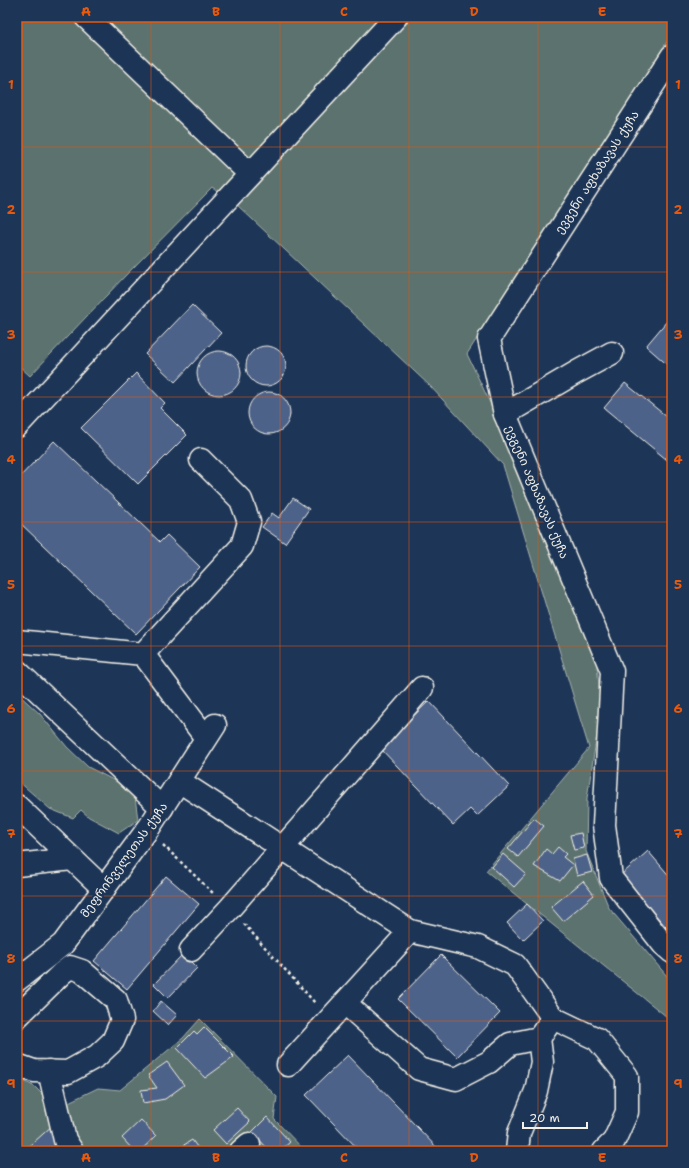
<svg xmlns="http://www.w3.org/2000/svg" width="689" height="1168" font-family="'Shantell Sans','Noto Sans Georgian',sans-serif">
<rect width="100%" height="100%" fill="#1d3557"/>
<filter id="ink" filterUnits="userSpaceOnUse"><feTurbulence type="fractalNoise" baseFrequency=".025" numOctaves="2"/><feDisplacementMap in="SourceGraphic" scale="8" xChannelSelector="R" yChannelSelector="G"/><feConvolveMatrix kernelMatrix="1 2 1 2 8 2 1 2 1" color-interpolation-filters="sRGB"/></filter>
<g filter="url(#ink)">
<g fill="#5b726e" stroke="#a8b2ab">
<polygon points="17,17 672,17 672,34 467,354 531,490 597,664 601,709 587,798 586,851 609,908 672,982 672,1021 486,871 589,748 503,465 430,386 236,204 212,188 125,276 30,376 17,364"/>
<polygon points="17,693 40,714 67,747 88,767 123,785 135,797 138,820 119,833 89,817 81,810 73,818 50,809 17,780"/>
<polygon points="200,1019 277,1097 274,1119 305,1151 17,1151 17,1077 35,1087 56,1108 98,1088 120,1090 183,1038"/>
</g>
<g fill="#4d6289" stroke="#f4f1e8">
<polygon points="192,305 221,333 175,382 145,354"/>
<polygon points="672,315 672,367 671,368 646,346"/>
<circle cx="266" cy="366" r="20"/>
<circle cx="219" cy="373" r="22"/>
<polygon points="136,373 165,403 160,408 187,435 138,484 81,428"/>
<polygon points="625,383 672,421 672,464 604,408"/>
<circle cx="269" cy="413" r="21"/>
<polygon points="54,441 160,542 167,535 200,567 136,634 17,520 17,480"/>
<polygon points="293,498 309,509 285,543 262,527 272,513 279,518"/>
<polygon points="429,701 509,786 477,816 470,809 453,825 380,748"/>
<polygon points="534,818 544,826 518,857 508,849"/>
<polygon points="581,833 584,848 574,850 570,835"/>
<polygon points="558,847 566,854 563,857 573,865 560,881 534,866 546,849 552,854"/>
<polygon points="648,851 672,879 672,902 670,904 672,906 672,934 621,875"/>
<polygon points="503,854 526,874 514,887 492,867"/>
<polygon points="587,855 592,872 577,876 573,859"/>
<polygon points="166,876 199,904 127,989 94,961"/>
<polygon points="583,881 594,895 563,921 551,907"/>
<polygon points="527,904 543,921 523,940 507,923"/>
<polygon points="183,954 197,968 168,998 154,984"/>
<polygon points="441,955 500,1013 457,1057 398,999"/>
<polygon points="161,1001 177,1015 168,1025 153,1011"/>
<polygon points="204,1027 234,1057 205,1078 177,1048 194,1031 197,1034"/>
<polygon points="348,1055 440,1151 360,1151 306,1095"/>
<polygon points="167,1062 184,1085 165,1099 143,1103 141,1090 157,1088 148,1075"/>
<polygon points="237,1108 250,1122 226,1144 213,1130"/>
<polygon points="267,1117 290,1142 280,1151 270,1151 252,1132"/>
<polygon points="141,1120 156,1136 140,1151 134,1151 122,1138"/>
<polygon points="53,1125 59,1151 24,1151"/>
<polygon points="192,1140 200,1151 188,1151 184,1145"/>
</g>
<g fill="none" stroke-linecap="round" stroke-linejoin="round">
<defs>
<g id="minor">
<polyline points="86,17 250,174"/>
<polyline points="672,56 489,339 505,414 612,671 604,825 611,878 663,944 672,952"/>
<polyline points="505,414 577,372 612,353"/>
<polyline points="17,426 396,17"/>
<polyline points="17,641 143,654 206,738"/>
<polyline points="143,654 242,546 249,522 241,500 201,460"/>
<polyline points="17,671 162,808"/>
<polyline points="179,781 410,931 288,1065"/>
<polyline points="17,806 104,889"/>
<polyline points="17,865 72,859"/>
<polyline points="410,931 478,947 515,965 553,1018 597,1039 627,1076 627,1112 614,1141 604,1151"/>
<polyline points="191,950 230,908 422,688"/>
<polyline points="17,980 63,944 150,826 215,725"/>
<polyline points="345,1003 419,1069 456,1079 489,1062 510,1044 539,1038 553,1018"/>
<polyline points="17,1017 62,973 70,967 82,971 116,1000 122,1020 113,1041 97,1056 68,1072 34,1071 17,1065"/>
<polyline points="49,1071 65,1140 72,1151"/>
<polyline points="241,1151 249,1144"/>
<polyline points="517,1151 519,1133 536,1091 542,1062 539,1038"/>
</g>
</defs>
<use href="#minor" stroke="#f4f1e8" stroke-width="25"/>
<g stroke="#f4f1e8" stroke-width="2.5" stroke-dasharray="3 3" stroke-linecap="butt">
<polyline points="163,845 214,894"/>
<polyline points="244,924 316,1004"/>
</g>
<use href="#minor" stroke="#1d3557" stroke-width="22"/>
</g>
</g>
<path fill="none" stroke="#e8590c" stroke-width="1" stroke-opacity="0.55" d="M151,17v1134M280,17v1134M409,17v1134M538,17v1134M17,147h655M17,272h655M17,397h655M17,522h655M17,646h655M17,771h655M17,896h655M17,1021h655"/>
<g text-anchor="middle" stroke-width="4" stroke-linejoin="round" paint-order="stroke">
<g font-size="12" fill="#f4f1e8" stroke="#1d3557">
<text transform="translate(597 172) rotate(-57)" y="4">ევგენი აფხაზავას ქუჩა</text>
<text transform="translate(537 492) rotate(67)" y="4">ევგენი აფხაზავას ქუჩა</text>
<text transform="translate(124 860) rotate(-54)" y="4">მეფრინველეთას ქუჩა</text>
</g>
</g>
<rect width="689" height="1168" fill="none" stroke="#1d3557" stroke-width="44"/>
<path d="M523 1122v6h64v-6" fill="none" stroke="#f4f1e8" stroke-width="2"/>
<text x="529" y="1122" font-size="12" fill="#f4f1e8" stroke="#1d3557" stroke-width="3" paint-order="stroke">20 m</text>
<rect x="22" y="22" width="645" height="1124" fill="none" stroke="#e8590c" stroke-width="1.5"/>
<g font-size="13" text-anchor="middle" font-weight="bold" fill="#e8590c">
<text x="86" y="16">A</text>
<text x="216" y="16">B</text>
<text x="344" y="16">C</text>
<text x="474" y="16">D</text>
<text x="602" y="16">E</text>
<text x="11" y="89">1</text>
<text x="678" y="89">1</text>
<text x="11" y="214">2</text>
<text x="678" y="214">2</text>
<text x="11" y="339">3</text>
<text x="678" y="339">3</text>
<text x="11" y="464">4</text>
<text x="678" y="464">4</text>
<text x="11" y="589">5</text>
<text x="678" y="589">5</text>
<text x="11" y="713">6</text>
<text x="678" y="713">6</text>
<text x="11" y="838">7</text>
<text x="678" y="838">7</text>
<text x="11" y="963">8</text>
<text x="678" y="963">8</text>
<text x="11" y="1088">9</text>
<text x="678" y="1088">9</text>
<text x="86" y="1162">A</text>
<text x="216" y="1162">B</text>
<text x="344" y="1162">C</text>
<text x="474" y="1162">D</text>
<text x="602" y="1162">E</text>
</g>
</svg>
